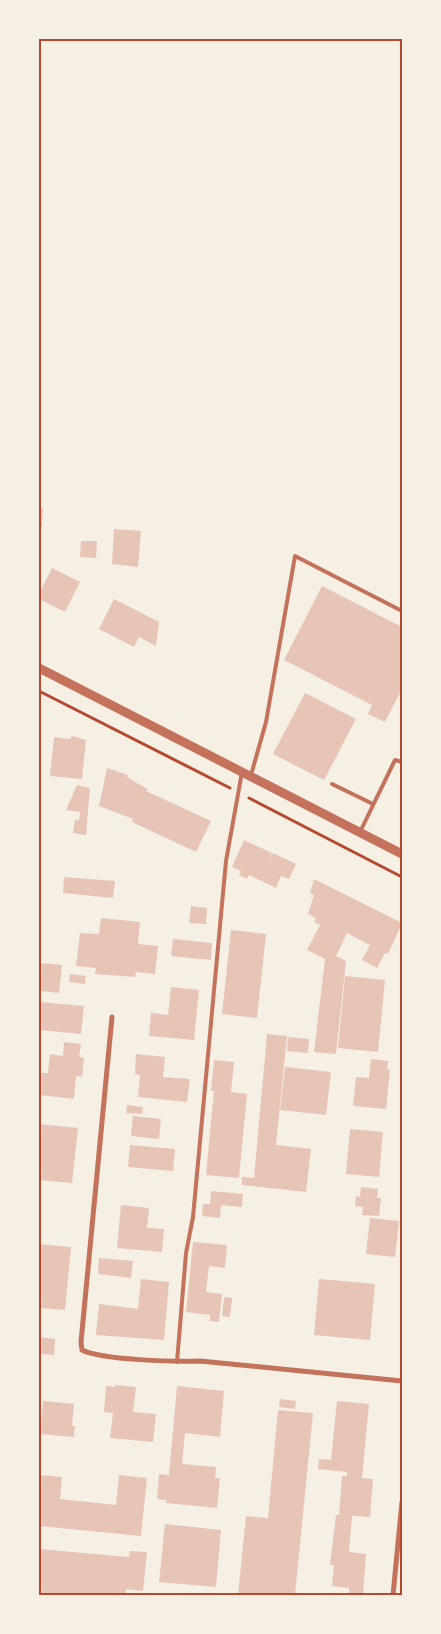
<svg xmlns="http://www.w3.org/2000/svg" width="441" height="1634" font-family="'PT Sans',sans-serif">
<rect width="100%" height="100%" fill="#f6efe4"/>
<g fill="#e6c5b7">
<polygon points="39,506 43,508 42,527 39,526"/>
<polygon points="114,529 141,531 138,567 112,564"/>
<polygon points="81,541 97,541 96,558 80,557"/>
<polygon points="52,568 80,582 65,612 39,599 39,594"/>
<polygon points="322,586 402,627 402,689 385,722 368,714 372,705 284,660"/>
<polygon points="114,599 159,622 156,646 139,637 134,647 99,629"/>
<polygon points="305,693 356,719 324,780 273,754"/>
<polygon points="73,736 86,740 82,779 50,776 54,737 69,739"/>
<polygon points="107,768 128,775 127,777 133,781 148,789 146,791 211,821 196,852 132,822 133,819 99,806"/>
<polygon points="77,785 90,788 86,835 73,833 75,820 79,820 80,812 66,810"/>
<polygon points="244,840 272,853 270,860 273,853 296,864 289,879 281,876 276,888 249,875 247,879 239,875 241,871 232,867"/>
<polygon points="64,877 115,881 113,898 63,893"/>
<polygon points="314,879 402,923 388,954 385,953 377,968 362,960 370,945 347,933 336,956 346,961 336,1054 314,1052 325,959 307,950 320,925 314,922 316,918 308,914 314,895 310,893"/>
<polygon points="191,906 207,908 206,924 189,923"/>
<polygon points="101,918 140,922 138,944 158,946 155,974 136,972 135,977 95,974 96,968 76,966 80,933 99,934"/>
<polygon points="231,930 266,934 257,1018 222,1014"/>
<polygon points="173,939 212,943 211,960 171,956"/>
<polygon points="39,963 62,965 59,993 41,991 40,1002 84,1006 81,1034 39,1030"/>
<polygon points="70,974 86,976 85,984 69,982"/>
<polygon points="345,976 385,980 378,1052 338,1048"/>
<polygon points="171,987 199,990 194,1040 149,1036 151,1013 168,1015"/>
<polygon points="267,1034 287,1036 276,1145 311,1149 306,1192 242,1185 242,1177 254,1178"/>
<polygon points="288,1037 309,1039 308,1053 287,1051"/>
<polygon points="64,1042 81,1044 79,1057 84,1058 82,1077 76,1076 74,1099 39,1095 39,1073 48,1073 50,1054 63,1056"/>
<polygon points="136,1054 165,1057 163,1077 190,1079 187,1102 138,1097 140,1075 135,1074"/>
<polygon points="371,1059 388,1061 387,1069 390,1070 386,1109 353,1106 356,1077 369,1078"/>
<polygon points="214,1060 234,1062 231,1092 247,1094 239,1178 206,1175 214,1091 211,1091"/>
<polygon points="285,1067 331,1072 326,1115 280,1110"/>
<polygon points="127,1105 143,1107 142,1114 126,1113"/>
<polygon points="133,1116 161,1119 159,1139 131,1136"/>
<polygon points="39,1124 78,1128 72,1183 39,1180"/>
<polygon points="350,1129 383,1132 379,1177 346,1174"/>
<polygon points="130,1145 175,1149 173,1171 128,1167"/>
<polygon points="361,1187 378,1189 377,1198 381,1198 379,1216 362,1215 363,1207 355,1206 356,1196 360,1197"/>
<polygon points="211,1191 243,1194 242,1207 221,1205 220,1218 202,1216 203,1204 210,1204"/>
<polygon points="121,1205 149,1208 147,1228 164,1229 162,1252 117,1248"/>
<polygon points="370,1218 399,1221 395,1257 366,1254"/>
<polygon points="193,1242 227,1245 225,1268 209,1266 206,1292 222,1294 219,1322 210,1321 210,1315 186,1312"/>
<polygon points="39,1244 71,1247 65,1310 39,1308"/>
<polygon points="99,1258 133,1261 131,1278 98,1274"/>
<polygon points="141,1279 169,1282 164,1340 96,1335 99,1304 138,1309"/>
<polygon points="319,1279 375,1284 370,1340 314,1335"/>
<polygon points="224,1297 232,1298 230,1317 222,1316"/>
<polygon points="39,1337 55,1339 54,1355 39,1354"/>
<polygon points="115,1385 136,1387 133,1412 156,1414 153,1442 110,1438 113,1413 104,1412 106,1386 115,1387"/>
<polygon points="177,1386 224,1391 220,1437 185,1433 182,1464 216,1467 215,1478 220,1478 217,1508 166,1503 167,1500 157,1499 159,1474 169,1475"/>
<polygon points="280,1399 296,1401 295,1409 279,1407"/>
<polygon points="43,1401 74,1404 72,1426 75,1426 74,1437 40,1434"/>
<polygon points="337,1401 369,1404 362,1478 373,1479 370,1517 352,1516 349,1552 366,1554 363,1595 349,1595 349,1588 332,1586 334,1565 330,1565 336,1515 339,1515 342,1476 347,1476 347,1472 318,1469 319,1459 331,1460"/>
<polygon points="278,1410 313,1413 295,1595 238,1595 246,1516 268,1518"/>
<polygon points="39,1475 62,1477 60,1499 116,1505 119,1475 147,1478 141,1536 39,1526"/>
<polygon points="165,1524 221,1530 216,1587 159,1582"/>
<polygon points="39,1549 129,1557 130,1551 147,1552 143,1591 126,1589 126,1595 39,1595"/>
</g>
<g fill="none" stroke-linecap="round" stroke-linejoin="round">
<g stroke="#b5482f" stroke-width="3">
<polyline points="39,691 230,788"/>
<polyline points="249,798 402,877"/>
</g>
<g stroke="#c5725c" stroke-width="4">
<polyline points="251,775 266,722 295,556 402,611"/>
<polyline points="332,784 373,804"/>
<polyline points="360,832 395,760 402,762"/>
<polyline points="177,1362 186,1253 193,1217 226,861 242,772"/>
</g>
<g stroke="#c5725c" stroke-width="5">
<path d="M112,1017l-31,325 1,8c20,10 94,12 118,11l202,20"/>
<polyline points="393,1595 402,1502"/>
</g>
<polyline stroke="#c5725c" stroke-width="9" points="39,668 402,854"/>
</g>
<rect width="441" height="1634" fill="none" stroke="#f6efe4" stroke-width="80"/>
<rect x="40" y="40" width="361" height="1554" fill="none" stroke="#b5482f" stroke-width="2"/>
</svg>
